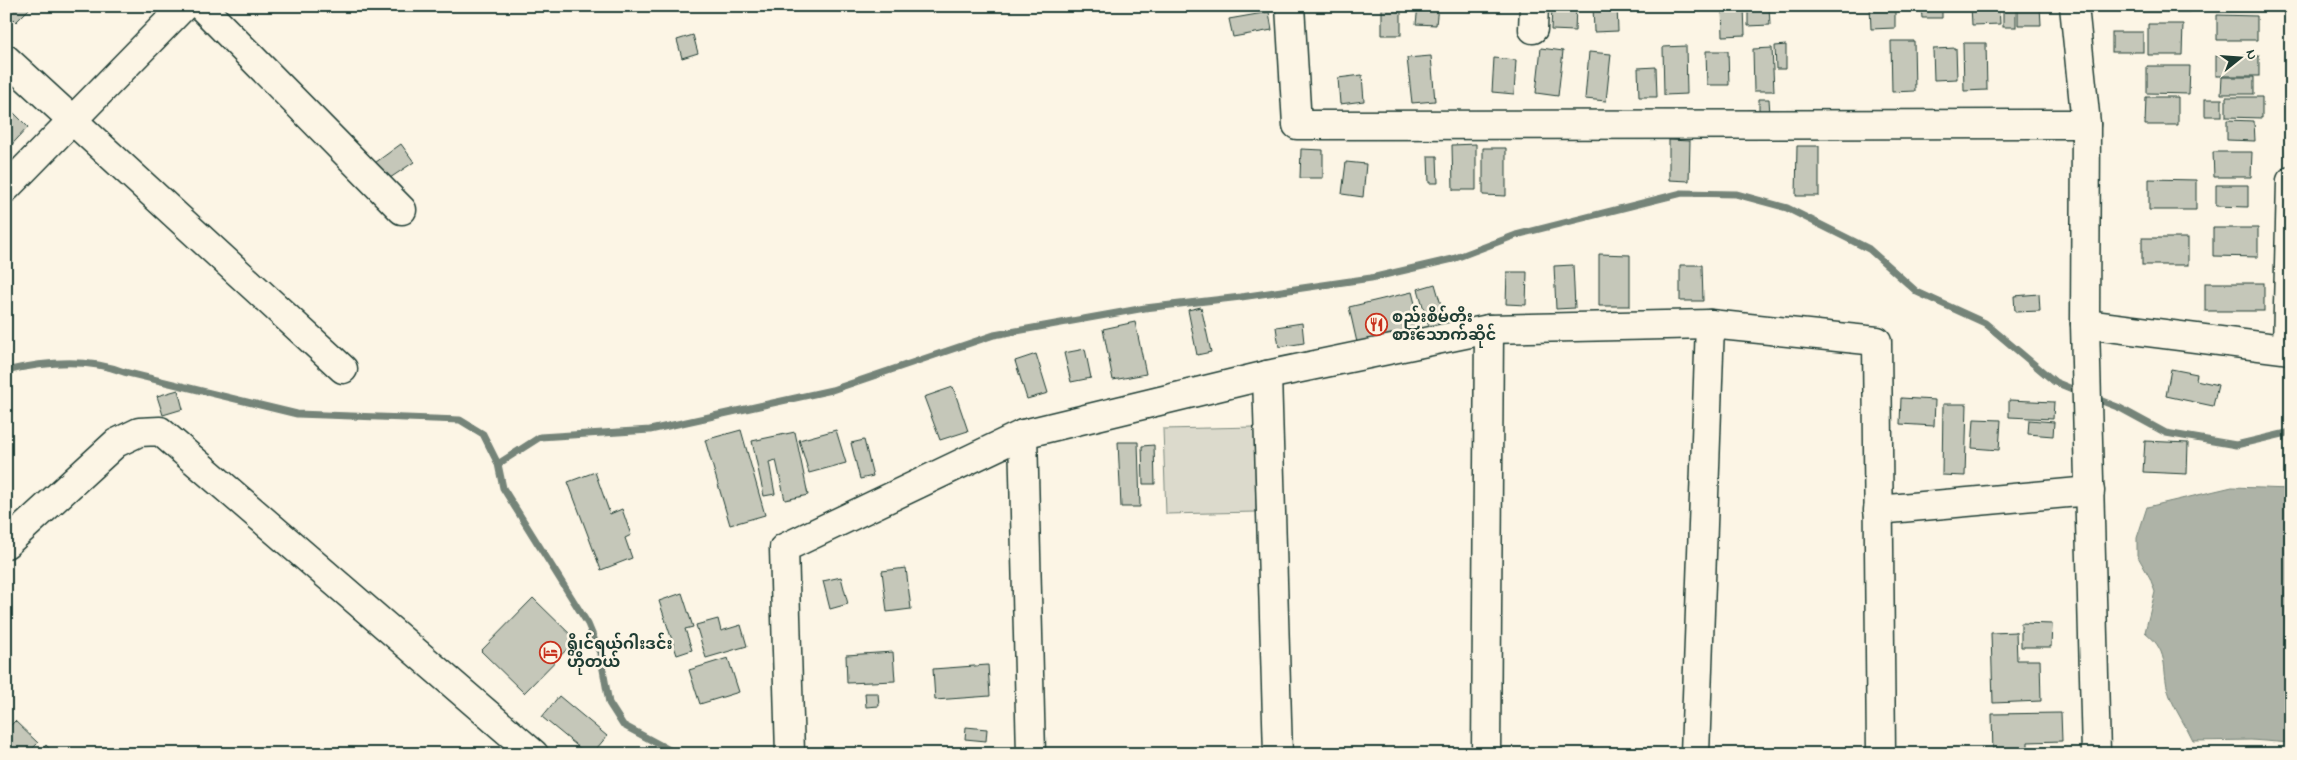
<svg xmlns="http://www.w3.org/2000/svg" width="2297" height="760" font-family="'Indie Flower','Noto Sans Myanmar',sans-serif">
<rect width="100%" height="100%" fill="#fcf5e5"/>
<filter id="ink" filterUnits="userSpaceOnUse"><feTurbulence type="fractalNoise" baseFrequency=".02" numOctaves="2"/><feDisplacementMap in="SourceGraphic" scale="10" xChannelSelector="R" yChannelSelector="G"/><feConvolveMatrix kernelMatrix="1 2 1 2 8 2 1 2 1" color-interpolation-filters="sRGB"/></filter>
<g filter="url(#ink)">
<polygon fill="#dcdacc" stroke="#7e8c80" points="1254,427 1256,512 1166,514 1163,429"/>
<path fill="#aeb3a7" stroke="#758479" d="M2232,487l59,2v254l-40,-3 -58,1c-7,-15 -16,-28 -22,-42 -12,-29 2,-44 -26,-67l10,-40 -5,-14 -13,-23v-17l10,-31z"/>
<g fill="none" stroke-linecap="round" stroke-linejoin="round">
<g stroke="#758479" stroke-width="7">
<path d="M6,371c38,-9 81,-13 118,1l173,42 163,6 23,14 15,30 5,24 85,136 12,29 9,50 14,22 54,29"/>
<polyline points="2092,397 2120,408 2166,433 2236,445 2291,432"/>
<polyline points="498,464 540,437 650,430 832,390 994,335 1145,308 1241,297 1371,278 1453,259 1516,235 1682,193 1736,194 1787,208 1869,249 1917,292 1985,323 2055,382 2082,393"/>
</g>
</g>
<g fill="#c5c7b9" stroke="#1f3d34">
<polygon points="8,6 32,6 16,22 6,12"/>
<rect x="1382" y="6" width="19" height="29"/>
<polygon points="1418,6 1438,6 1436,25 1416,24"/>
<polygon points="1552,6 1576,6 1575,31 1551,30"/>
<polygon points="1593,6 1617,6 1618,31 1594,32"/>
<polygon points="1722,6 1744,6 1745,35 1723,36"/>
<polygon points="1748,6 1769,6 1770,25 1748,26"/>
<polygon points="1870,6 1895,6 1895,28 1871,29"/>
<polygon points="1921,6 1942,6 1942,18 1922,18"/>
<polygon points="1971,6 1999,6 2000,24 1972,25"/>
<rect x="2003" y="6" width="13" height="21"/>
<polygon points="2018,6 2040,6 2041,25 2018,25"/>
<rect x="2142" y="6" width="47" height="6"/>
<polygon points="1269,12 1272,30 1233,37 1229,19"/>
<polygon points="2217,15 2257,16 2257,40 2217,40"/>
<polygon points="2148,24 2183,24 2182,55 2148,55"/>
<rect x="2112" y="32" width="31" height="20"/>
<polygon points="693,35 698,53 682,58 677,40"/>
<polygon points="1891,41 1914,41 1915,91 1892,92"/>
<polygon points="1963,43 1986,43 1987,90 1964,91"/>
<polygon points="1786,45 1786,69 1776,69 1775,46"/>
<polygon points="1686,46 1687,94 1664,95 1663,47"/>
<polygon points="1541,48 1563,51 1558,96 1536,93"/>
<polygon points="1772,48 1774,91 1754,91 1753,49"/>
<polygon points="1956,48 1957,79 1934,80 1933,49"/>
<polygon points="1706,51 1728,51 1729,85 1707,85"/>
<polygon points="1589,52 1611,54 1606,101 1585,99"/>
<polygon points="1431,56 1435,101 1412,103 1407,58"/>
<rect x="2216" y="56" width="43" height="20"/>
<polygon points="1494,58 1516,60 1514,94 1492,92"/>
<polygon points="2147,66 2190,66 2189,94 2147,93"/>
<polygon points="1656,67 1657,97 1639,97 1638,68"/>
<polygon points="1362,75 1364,101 1340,104 1338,78"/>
<polygon points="2222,77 2254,77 2254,94 2221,94"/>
<polygon points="2146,97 2178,97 2178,125 2145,125"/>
<polygon points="2226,97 2262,97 2262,118 2226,117"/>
<polygon points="1759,99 1769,99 1770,114 1759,115"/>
<rect x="2205" y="99" width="17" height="17"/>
<polygon points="12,111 28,127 6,151 6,116"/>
<polygon points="2227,120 2254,121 2255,141 2227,140"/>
<polygon points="1669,140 1690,141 1689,181 1669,180"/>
<polygon points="401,144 414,162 384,182 372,165"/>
<polygon points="1476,144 1476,190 1453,190 1452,145"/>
<polygon points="1797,146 1819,146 1819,196 1796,196"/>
<polygon points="1483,148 1506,148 1506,196 1483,195"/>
<polygon points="1301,149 1323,150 1323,178 1300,178"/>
<polygon points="2213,152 2252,152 2251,177 2214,177"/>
<polygon points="1428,156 1437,156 1438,183 1429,183"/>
<polygon points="1346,162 1366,164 1363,197 1342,194"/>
<polygon points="2149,179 2196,180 2196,210 2149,210"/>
<polygon points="2216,185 2248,185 2248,207 2216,206"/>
<polygon points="2213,228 2258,228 2258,257 2213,256"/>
<rect x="2142" y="238" width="46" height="27"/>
<polygon points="1599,254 1630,255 1630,306 1599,306"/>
<polygon points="1573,265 1575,308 1556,309 1554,266"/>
<polygon points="1680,265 1702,265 1703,301 1680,301"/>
<polygon points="1507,272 1527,272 1526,305 1506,304"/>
<rect x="2205" y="283" width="59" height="28"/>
<polygon points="1435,284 1448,329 1431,334 1418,289"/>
<polygon points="1412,292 1422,331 1358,347 1349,307"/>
<polygon points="2039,294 2040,311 2015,312 2014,296"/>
<polygon points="1201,307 1211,352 1197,355 1188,310"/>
<polygon points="1135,322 1146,374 1113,380 1103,329"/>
<polygon points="1302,323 1304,343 1279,347 1276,327"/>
<polygon points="1085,349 1091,378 1071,382 1064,353"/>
<polygon points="1036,354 1048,393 1027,399 1015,361"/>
<polygon points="2171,369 2197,374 2196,380 2218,385 2213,406 2166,396"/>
<polygon points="953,387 968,431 940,440 924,397"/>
<polygon points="178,390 183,409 163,415 157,396"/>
<polygon points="1901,398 1935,400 1934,426 1900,424"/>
<polygon points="2009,400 2054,402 2053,419 2009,417"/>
<polygon points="1943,404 1967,404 1965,476 1942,475"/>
<polygon points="1974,419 2001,420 1999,450 1972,448"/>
<polygon points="2029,420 2054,422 2053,436 2028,434"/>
<polygon points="741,430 765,515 730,525 705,440"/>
<polygon points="836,430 846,463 809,473 799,440"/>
<polygon points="795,432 808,495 785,500 776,460 769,462 775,494 764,496 752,441"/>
<polygon points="864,440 873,476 860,479 851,443"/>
<polygon points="2145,441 2188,443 2187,474 2143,472"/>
<polygon points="1118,442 1138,442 1140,507 1121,507"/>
<polygon points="1154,445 1155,484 1143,484 1142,446"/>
<polygon points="595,472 610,514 622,509 631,535 625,538 632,558 601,570 568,482"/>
<polygon points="906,568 911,609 887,612 882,571"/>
<polygon points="841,577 848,604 830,609 823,581"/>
<polygon points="682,593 693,627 685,629 692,650 677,655 659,601"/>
<polygon points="533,598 576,640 524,693 481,651"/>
<polygon points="718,619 721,631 741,625 747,646 706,658 696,625"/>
<polygon points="2021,623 2052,624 2051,647 2021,647"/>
<polygon points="2016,632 2017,660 2040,660 2041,701 1993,703 1991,633"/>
<polygon points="893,652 895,681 847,683 846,655"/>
<polygon points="728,658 739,692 700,704 689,670"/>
<polygon points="988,665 990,696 935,700 933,669"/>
<polygon points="865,693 878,693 879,706 866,707"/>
<polygon points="559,696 607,736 592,754 587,754 542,717"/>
<polygon points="2061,713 2062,741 2028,742 2028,754 1993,754 1992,714"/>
<polygon points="15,721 38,743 27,754 6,754 6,730"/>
<polygon points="966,727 987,729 986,741 965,739"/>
<polygon points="46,745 55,754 38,754"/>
<polygon points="962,751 993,753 993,754 962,754"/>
</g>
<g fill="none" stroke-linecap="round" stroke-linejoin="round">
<defs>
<g id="minor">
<polyline points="201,6 402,210"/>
<polyline points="1290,6 1297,125 2086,124"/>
<polyline points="2074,6 2086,124 2085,324 2096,754"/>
<polyline points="1533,29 1534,6"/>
<polyline points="6,59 343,369"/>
<polyline points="6,188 184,6"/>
<polyline points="2085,324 2291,350"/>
<polyline points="2287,349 2291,181"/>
<polyline points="1267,375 1278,754"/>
<polyline points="1023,434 1031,754"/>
<polyline points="1878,510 2090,491"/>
<polyline points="6,544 116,443 139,432 160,431 534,754"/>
<polyline points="790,754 784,548 1023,434 1267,375 1489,329 1710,324 1877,341 1881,754"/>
<polyline points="1486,754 1489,329"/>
<polyline points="1695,754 1710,324"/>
</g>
</defs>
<use href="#minor" stroke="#1f3d34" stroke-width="31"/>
<use href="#minor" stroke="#fcf5e5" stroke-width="28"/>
</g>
</g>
<defs>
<symbol id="restaurant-ring" viewBox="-11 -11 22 22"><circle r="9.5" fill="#fcf5e5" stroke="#c8321e" stroke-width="1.5"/><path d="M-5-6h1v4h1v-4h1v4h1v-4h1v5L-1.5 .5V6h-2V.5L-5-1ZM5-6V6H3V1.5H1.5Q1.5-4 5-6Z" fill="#c8321e"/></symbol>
<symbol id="hotel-ring" viewBox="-11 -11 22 22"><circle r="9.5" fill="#fcf5e5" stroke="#c8321e" stroke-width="1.5"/><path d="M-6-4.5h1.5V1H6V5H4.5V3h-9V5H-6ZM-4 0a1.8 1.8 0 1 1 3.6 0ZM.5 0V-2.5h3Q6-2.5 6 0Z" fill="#c8321e"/></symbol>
</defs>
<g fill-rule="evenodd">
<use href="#restaurant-ring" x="1364" y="312" width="25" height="25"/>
<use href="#hotel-ring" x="538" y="640" width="25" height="25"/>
</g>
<g text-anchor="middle" stroke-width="5" stroke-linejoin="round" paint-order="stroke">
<g font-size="16" font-weight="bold" fill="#1f3d34" stroke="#fcf5e5" text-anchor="start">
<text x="1392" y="322">စည်းစိမ်တိုး<tspan x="1392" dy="18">စားသောက်ဆိုင်</tspan></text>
<text x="567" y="649">ရွိုင်ရယ်ဂါးဒင်း<tspan x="567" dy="18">ဟိုတယ်</tspan></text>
</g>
</g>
<rect width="2297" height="760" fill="none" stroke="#fcf5e5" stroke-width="25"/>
<rect x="12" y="12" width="2272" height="735" fill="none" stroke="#1f3d34" stroke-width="2" filter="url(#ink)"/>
<g transform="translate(2240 58) rotate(73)" stroke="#fcf5e5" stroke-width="4" paint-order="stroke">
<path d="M0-4L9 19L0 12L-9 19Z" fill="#1f3d34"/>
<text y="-8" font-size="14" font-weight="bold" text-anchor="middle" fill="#1f3d34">N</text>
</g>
</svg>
